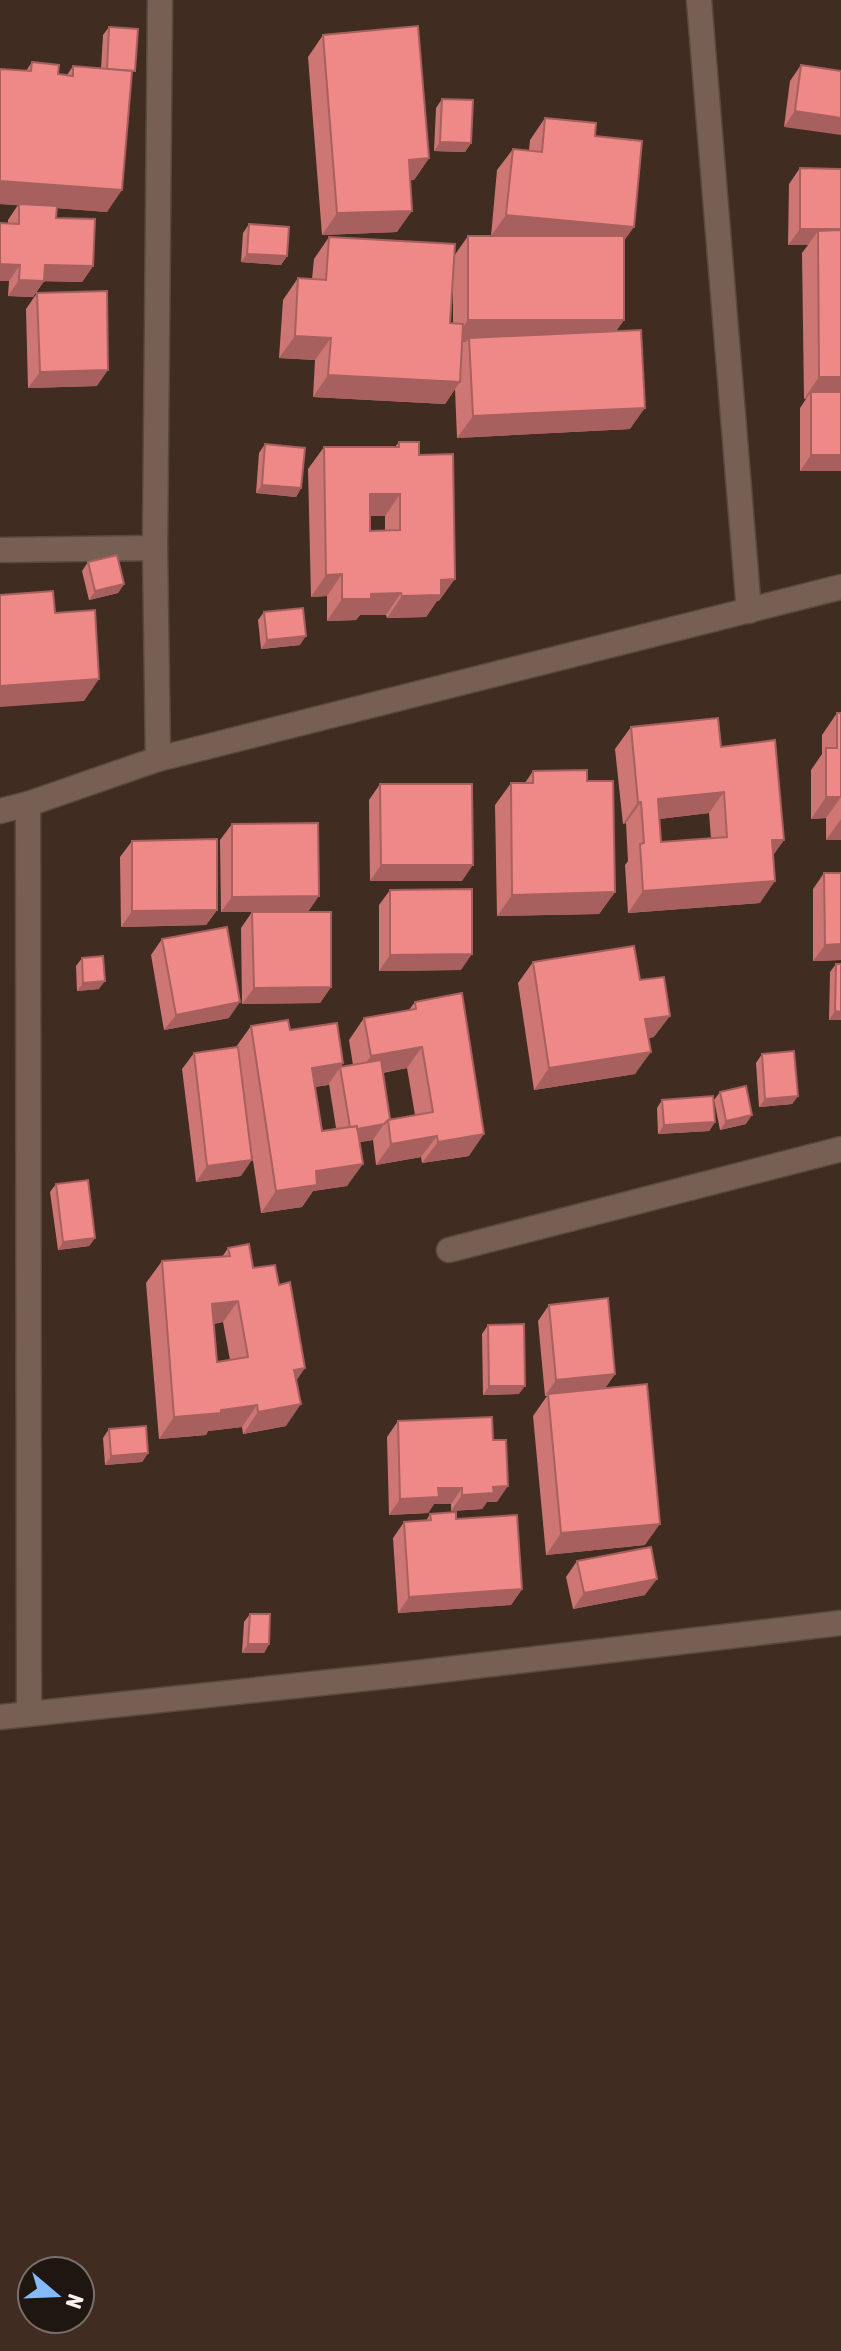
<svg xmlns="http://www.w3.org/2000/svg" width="841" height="2351" font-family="'Asap Condensed',sans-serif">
<rect width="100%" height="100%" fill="#402c20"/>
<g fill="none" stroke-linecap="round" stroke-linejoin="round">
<defs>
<g id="minor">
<polyline points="699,0 749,611"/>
<polyline points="0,550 155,548"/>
<polyline points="158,759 155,548 160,0"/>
<polyline points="28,804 29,1713"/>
<polyline points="0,811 28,804 158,759 841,587"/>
<polyline points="449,1250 841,1149"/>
<polyline points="0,1717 407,1674 841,1623"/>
</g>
</defs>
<use href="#minor" stroke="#5a493f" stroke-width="27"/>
<use href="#minor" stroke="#776053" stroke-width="24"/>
</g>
<g fill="#ce7674" fill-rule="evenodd">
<polygon points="109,27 131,76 107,212 57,208 56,218 93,266 82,282 44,281 33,297 8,296 9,281 0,281 0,223 8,223 8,220 18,205 0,204 0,69 26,71 32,62 58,74 67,75 73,66 101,69 103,35"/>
<polygon points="323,35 429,158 414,180 410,180 397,232 322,235 308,57"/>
<polygon points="801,65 841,71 784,127 790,81"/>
<polygon points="442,99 471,143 465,152 434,151 436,108"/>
<path d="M545,118l50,18 29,106v78l-8,11 14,98 -173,9 -2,-49 -10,15 -132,-7 2,-37 -36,-2 4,-58 15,-22 14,1 2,-20 15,-22 125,19 14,-20h23l6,-66 16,-21 16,1 1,-10zM453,279v45l-3,-1z"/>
<polygon points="800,168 841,169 841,471 800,471 800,408 806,399 804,399 802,253 808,245 788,245 789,184"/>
<polygon points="249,224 287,256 281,265 241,262 243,233"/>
<polygon points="37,293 97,386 28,388 26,309"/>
<path d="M399,442l20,13 20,146h-2l-11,16 -39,1 -1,-3h-26l-4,5 -29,1v-25l-16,1 -3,-128 16,-22h71zM370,516h15v14l-15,1z"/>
<polygon points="265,444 301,488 296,497 256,493 259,453"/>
<polygon points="88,562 124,584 118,593 89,600 82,571"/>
<polygon points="264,612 300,645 261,649 258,620"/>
<polygon points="837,713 841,713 841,840 826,840 826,818 811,819 811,770 822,754 822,735"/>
<path d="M631,727l90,20 63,93 -11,15 -13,48 -132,10 -3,-48 3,-4 -2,-38 -3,1 -8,-75zM709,813l2,26 -50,3 -2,-23z"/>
<polygon points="533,771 587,781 615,892 599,914 497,916 495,805 511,783 525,783"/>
<polygon points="380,784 462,881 370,881 369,800"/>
<polygon points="232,824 308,912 331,987 320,1003 242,1004 241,928 252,912 221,912 220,840"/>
<polygon points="132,841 217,910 206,925 121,927 120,857"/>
<polygon points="824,873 841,960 813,961 813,889"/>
<polygon points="390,890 461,970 379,971 379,905"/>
<polygon points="162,939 229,1018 164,1030 151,955"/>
<polygon points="82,958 99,989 77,991 76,966"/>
<polygon points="533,962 640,980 654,1037 648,1038 635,1074 534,1090 518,983"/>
<polygon points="836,964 841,1020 829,1020 830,972"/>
<path d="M415,1002l54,154 -47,7 -1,-6 -45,8 -3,-25 -14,2 -12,44 -34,5 -11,16 -41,6 -15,-98 -5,61 -45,6 -14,-113 12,-16 42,-6 15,-21 39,4 53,33 -2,4 12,-2 -4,-25 15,-22 44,-7zM407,1068l8,47 -25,4 -7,-46zM329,1084l7,44 -14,3 -7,-44 13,-2z"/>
<polygon points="762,1054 798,1096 792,1104 759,1107 756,1063"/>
<polygon points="720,1092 746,1124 720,1130 714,1100"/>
<polygon points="662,1100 715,1122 709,1131 658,1134 657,1108"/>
<polygon points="56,1184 95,1238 89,1246 58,1250 50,1192"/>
<path d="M228,1248l25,20 43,113 -10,45 -43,8 -1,-7 -34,4 -2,4 -47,4 -13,-156 16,-22 60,-4zM223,1322l7,38 -13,2 -3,-38z"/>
<polygon points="549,1305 615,1374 605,1388 645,1545 546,1555 533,1416 547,1396 545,1396 538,1321"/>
<polygon points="488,1325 519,1394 483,1395 482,1334"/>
<polygon points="398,1421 497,1502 487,1502 482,1509 451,1511 451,1504 434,1504 428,1513 389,1515 387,1437"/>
<polygon points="109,1429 148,1453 142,1462 105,1465 103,1438"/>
<polygon points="430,1514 456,1519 522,1589 511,1605 398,1613 393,1538 404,1522 426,1521"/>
<polygon points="577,1561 645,1595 573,1609 566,1577"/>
<polygon points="250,1614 269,1644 264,1653 242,1653 244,1622"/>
</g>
<g fill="#a7605e">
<polygon points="795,111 841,118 841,135 784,127"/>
<polygon points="440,142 471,143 465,152 434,151"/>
<polygon points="429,158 414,180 394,182 409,160"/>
<polygon points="0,181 122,190 107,212 0,204"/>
<polygon points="412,211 397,232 322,235 337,213"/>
<polygon points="506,215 634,227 619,248 491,236"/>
<polygon points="800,229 841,229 841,245 818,231 808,245 788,245"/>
<polygon points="247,254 287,256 281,265 241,262"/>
<polygon points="0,264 20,265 9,281 0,281"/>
<polygon points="45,265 93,266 82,282 33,281"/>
<polygon points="19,280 44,281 33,297 8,296"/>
<polygon points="468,320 624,320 609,341 469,338 466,342 453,342"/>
<polygon points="295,336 331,338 315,360 279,358"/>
<polygon points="108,370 97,386 28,388 40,372"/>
<polygon points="328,375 460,382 445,404 313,397"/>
<polygon points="819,377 841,377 841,399 811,392 806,399 804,399"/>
<polygon points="645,408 630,429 457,438 473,416"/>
<polygon points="811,455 841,455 841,471 800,471"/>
<polygon points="262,485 301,488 296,497 256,493"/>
<polygon points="370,494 400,494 385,516 354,516"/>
<polygon points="342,574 327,596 311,597 326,575"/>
<polygon points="455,579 439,601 437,601 426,617 387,618 402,596 441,580"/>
<polygon points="124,584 118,593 89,600 95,591"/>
<polygon points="401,593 386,615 360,615 356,620 327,621 342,599 371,594"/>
<polygon points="306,636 300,645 261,649 267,640"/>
<polygon points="99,679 84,701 0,707 0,686"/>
<polygon points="724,792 709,813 643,821 658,799"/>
<polygon points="826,797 841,797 826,818 811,819"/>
<polygon points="638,802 641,802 626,823 623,824"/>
<polygon points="841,819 841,840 826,840"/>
<polygon points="772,840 784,840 769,861"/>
<polygon points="381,865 473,865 462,881 370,881"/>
<polygon points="775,881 760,903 628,913 643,891"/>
<polygon points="615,892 599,914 497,916 512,895"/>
<polygon points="319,896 308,912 221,912 232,897"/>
<polygon points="217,910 206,925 121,927 132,911"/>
<polygon points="841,944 841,960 813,961 825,945"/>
<polygon points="472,954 461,970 379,971 390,955"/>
<polygon points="105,981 99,989 77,991 83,983"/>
<polygon points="331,987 320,1003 242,1004 254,988"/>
<polygon points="240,1002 229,1018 164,1030 176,1015"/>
<polygon points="835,1011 841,1012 841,1020 829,1020"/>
<polygon points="670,1016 654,1037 630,1041 645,1019"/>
<polygon points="422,1047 407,1068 355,1077 371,1056"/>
<polygon points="651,1052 635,1074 534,1090 549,1068"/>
<polygon points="343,1063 328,1085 297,1089 312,1068"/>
<polygon points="798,1096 792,1104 759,1107 765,1099"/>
<polygon points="752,1115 746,1124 720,1130 726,1121"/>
<polygon points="715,1122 709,1131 658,1134 664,1125"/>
<polygon points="384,1124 373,1140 339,1146 350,1130"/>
<polygon points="484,1134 469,1156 422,1163 438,1142"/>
<polygon points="437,1136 421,1157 376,1165 391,1144"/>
<polygon points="252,1160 241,1176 196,1182 207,1166"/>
<polygon points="363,1164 347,1186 313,1191 302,1207 261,1213 276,1191 316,1171"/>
<polygon points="95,1238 89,1246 58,1250 63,1242"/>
<polygon points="238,1301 223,1322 197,1326 212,1304"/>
<polygon points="305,1368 290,1390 294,1370"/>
<polygon points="615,1374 604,1390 548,1394 545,1396 556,1380"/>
<polygon points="489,1386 525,1386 519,1394 483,1395"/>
<polygon points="301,1404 286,1426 243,1434 258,1412"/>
<polygon points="257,1405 242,1427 208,1431 206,1435 159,1439 174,1417"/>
<polygon points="148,1453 142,1462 105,1465 111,1456"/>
<polygon points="508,1486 497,1502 487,1502 482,1509 451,1511 462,1495 493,1487"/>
<polygon points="438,1488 462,1488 451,1504 434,1504 428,1513 389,1515 400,1499"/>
<polygon points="660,1524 645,1545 546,1555 561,1533"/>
<polygon points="657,1579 645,1595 573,1609 584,1593"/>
<polygon points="522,1589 511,1605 398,1613 409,1597"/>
<polygon points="248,1644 269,1644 264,1653 242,1653"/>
</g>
<g fill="#ef8987" stroke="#a7605e" stroke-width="2" fill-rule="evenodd">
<polygon points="418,26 429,158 409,160 412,211 337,213 323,35"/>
<polygon points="109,27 138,29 135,71 107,69"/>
<polygon points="32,62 59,65 58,74 73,76 73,66 132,71 122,190 0,181 0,69 31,71"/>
<polygon points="801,65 841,71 841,118 795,111"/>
<polygon points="442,99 473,100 471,143 440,142"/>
<polygon points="545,118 596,123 595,136 642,141 634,227 506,215 513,149 542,152"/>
<polygon points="800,168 841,169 841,229 800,229"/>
<polygon points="19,204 57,206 56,218 95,219 93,266 45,265 44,281 19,280 20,265 0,264 0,223 19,224"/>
<polygon points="249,224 289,227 287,256 247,254"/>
<polygon points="841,230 841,377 819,377 818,231"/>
<rect x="468" y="236" width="156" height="84"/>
<polygon points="329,237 455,244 450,323 463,324 460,382 328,375 331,338 295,336 298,278 326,280"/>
<polygon points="107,291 108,370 40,372 37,293"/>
<polygon points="641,330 645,408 473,416 469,338"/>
<rect x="811" y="392" width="30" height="63"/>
<path d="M399,442h20v13l34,-1 2,125 -14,1v15l-39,1 -1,-3 -30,1v5h-29v-25l-16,1 -2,-128h75zM370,494h30v36l-30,1z"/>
<polygon points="265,444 305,448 301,488 262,485"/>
<polygon points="117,555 124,584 95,591 88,562"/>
<polygon points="53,591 55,613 95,610 99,679 0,686 0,595"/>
<polygon points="303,608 306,636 267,640 264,612"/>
<polygon points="837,713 841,713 841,797 826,797 826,748 837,748"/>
<path d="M718,718l3,29 54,-7 9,100h-12l3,41 -132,10 -3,-47 4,-1 -3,-41h-3l-7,-75zM724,792l3,45 -66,5 -3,-43z"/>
<polygon points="587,770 587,781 613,781 615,892 512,895 511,783 533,783 533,771"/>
<polygon points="380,784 472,784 473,865 381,865"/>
<polygon points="318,823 319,896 232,897 232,824"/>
<polygon points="217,839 217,910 132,911 132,841"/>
<polygon points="824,873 841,873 841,944 825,945"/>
<polygon points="472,889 472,954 390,955 390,890"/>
<polygon points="252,912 331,912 331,987 254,988"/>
<polygon points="227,927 240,1002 176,1015 162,939"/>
<polygon points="634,946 640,980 664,977 670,1016 645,1019 651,1052 549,1068 533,962"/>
<polygon points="103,956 105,981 83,983 82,958"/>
<polygon points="836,964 841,964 841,1012 835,1011"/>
<polygon points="462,993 484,1134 438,1142 437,1136 391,1144 388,1120 433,1112 422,1047 371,1056 364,1018 416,1009 415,1002"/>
<polygon points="288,1020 290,1030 337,1023 343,1063 312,1068 322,1131 357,1126 363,1164 316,1171 317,1185 276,1191 251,1026"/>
<polygon points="238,1047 252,1160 207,1166 194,1053"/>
<polygon points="794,1051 798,1096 765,1099 762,1054"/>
<polygon points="381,1060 390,1119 388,1120 384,1124 357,1129 357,1126 350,1127 340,1067"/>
<polygon points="746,1086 752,1115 726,1121 720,1092"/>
<polygon points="713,1096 715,1122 664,1125 662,1100"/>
<polygon points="88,1180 95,1238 63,1242 56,1184"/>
<path d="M249,1244l4,24 22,-3 4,20 11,-3 15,86 -11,2 7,34 -43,8 -1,-7 -36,5v3l-47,4 -12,-156 68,-5 -2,-8zM238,1301l10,56 -31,5 -5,-58z"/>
<polygon points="608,1298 615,1374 556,1380 549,1305"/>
<polygon points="524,1324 525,1386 489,1386 488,1325"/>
<polygon points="647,1384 660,1524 561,1533 548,1394"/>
<polygon points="492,1417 493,1440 506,1440 508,1486 493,1487 494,1493 462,1495 462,1488 438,1488 439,1497 400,1499 398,1421"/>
<polygon points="146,1426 148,1453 111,1456 109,1429"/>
<polygon points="456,1512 456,1519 517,1515 522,1589 409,1597 404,1522 431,1520 430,1514"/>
<polygon points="651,1547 657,1579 584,1593 577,1561"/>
<polygon points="250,1614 270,1614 269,1644 248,1644"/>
</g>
<g transform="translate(56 2295) rotate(109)"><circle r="38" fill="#201611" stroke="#796e69" stroke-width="2"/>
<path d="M0-6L14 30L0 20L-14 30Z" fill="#85bbfb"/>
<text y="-12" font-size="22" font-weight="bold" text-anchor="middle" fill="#fef2ec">N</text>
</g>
</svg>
